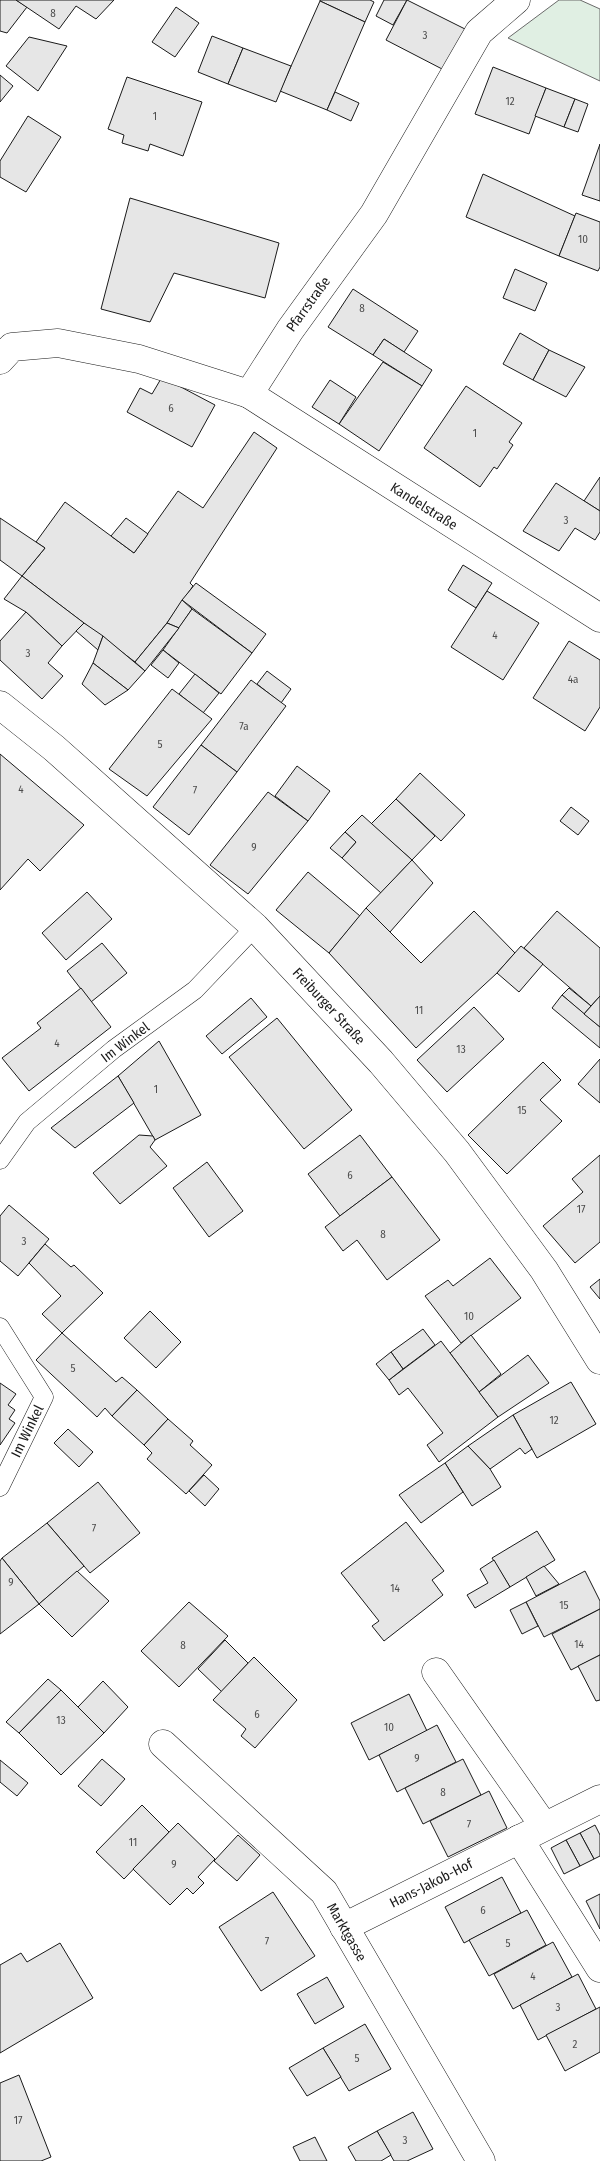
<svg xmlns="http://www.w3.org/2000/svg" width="600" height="2161" font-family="'Fira Sans Condensed',sans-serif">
<rect width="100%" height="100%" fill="#fff"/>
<polygon fill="#e0efe3" stroke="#6a6a6a" points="559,0 580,0 600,9 600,81 508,38"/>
<g fill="#e6e6e6" stroke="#1a1a1a">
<polygon points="0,0 16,0 27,7 7,33 0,31"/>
<polygon points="16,0 114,0 96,19 76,6 59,29"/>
<polygon points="320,0 370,0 374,2 365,22 320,1"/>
<polygon points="384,0 407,0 393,25 376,16"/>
<polygon points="407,0 465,29 444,70 386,40"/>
<polygon points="320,1 365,22 327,110 280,91"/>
<polygon points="176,7 199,23 175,57 152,42"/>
<polygon points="212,36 243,48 228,84 198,72"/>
<polygon points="29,37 67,46 38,91 6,66"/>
<polygon points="243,48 291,66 276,102 228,84"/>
<polygon points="493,67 546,88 529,134 475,114"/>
<polygon points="0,75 13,86 0,102"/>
<polygon points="127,77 202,102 183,156 150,144 148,151 122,143 124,135 108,129"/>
<polygon points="546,88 575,99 564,127 535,116"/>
<polygon points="335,92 359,103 351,121 327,110"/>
<polygon points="575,99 588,104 578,132 564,127"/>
<polygon points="28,116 61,137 26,192 0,177 0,161"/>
<polygon points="600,144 600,201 582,195"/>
<polygon points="483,174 575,216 559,256 466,217"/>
<polygon points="130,198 279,243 265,298 174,273 150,322 101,309"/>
<polygon points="576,213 600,222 600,267 598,271 559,256"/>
<polygon points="515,269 547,283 535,311 503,298"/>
<polygon points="353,289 418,331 404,352 384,339 373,355 328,327"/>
<polygon points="520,333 549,350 533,380 503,364"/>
<polygon points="384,339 432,370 422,386 373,355"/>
<polygon points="549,350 585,367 566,397 533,380"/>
<polygon points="383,362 422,386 379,451 339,424"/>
<polygon points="162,377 215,405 192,447 127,412 140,388 152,394"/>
<polygon points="330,380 356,397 339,424 312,407"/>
<polygon points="466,386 522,423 509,442 513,445 497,469 494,467 480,487 424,448"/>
<polygon points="254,432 277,448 190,583 193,586 167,623 135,662 22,576 45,548 36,542 65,502 134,553 178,491 203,508"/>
<polygon points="600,477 600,511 584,501"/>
<polygon points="556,483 600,511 600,532 595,540 575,528 559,551 523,531"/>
<polygon points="0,518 45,548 22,576 0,560"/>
<polygon points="126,518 148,534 134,553 111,536"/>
<polygon points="463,565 492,583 476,608 448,590"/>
<polygon points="22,576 84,623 62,646 26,612 4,599"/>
<polygon points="196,583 266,634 252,653 182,600"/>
<polygon points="487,591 539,623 503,680 451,647"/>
<polygon points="182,600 192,609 179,628 167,623"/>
<polygon points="192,609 252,653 221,694 163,650"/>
<polygon points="26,612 62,646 48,663 63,676 42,699 0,660 0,641"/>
<polygon points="84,623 103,636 98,650 76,631"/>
<polygon points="167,623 179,628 145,671 135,662"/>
<polygon points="103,636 145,671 128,690 93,663"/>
<polygon points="569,641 600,660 600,707 585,731 533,698"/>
<polygon points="163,650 179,663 168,678 151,665"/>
<polygon points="93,663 128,690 105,705 82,684"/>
<polygon points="267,671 291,689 281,703 257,684"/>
<polygon points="195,674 219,693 203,713 179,694"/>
<polygon points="251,680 286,706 237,772 201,745"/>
<polygon points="172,689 212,719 147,796 109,769"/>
<polygon points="201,745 237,772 189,835 153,807"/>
<polygon points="0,754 84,825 40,871 28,859 0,890"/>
<polygon points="297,766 330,791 308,821 275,796"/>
<polygon points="420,773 465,815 441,841 396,799"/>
<polygon points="268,792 308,821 248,894 210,865"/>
<polygon points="396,799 435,836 412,860 371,824"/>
<polygon points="571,807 589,821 578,835 560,821"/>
<polygon points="362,815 412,860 381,893 342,858 356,842 345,832"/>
<polygon points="345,832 356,842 342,858 330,848"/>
<polygon points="412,860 433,883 390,932 366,908"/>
<polygon points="308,872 360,916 329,953 276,910"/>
<polygon points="87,892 112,919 66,960 42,933"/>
<polygon points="366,908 421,963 474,911 515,953 497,973 416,1048 329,953"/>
<polygon points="557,911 600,948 600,996 591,1006 524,948"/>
<polygon points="102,943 127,973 91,1002 67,971"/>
<polygon points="521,946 543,964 519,992 497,973"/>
<polygon points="81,988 111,1027 29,1091 2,1058 41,1028 37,1023"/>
<polygon points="569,988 591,1006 584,1014 562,995"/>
<polygon points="562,995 600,1027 600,1048 552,1008"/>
<polygon points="600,996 600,1027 584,1014"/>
<polygon points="251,998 267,1017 222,1054 206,1036"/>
<polygon points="474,1007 504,1039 447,1092 417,1060"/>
<polygon points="277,1018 352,1110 304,1149 229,1057"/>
<polygon points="159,1041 201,1115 155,1140 118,1076"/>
<polygon points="600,1059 600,1103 578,1084"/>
<polygon points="543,1062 561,1080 540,1100 562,1121 507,1174 468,1135"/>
<polygon points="118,1076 134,1103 75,1148 51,1128"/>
<polygon points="139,1135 153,1136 155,1140 150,1147 167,1166 120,1204 93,1173"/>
<polygon points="360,1135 392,1177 340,1216 308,1174"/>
<polygon points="600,1155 600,1242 575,1263 543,1226 583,1192 572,1179"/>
<polygon points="207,1162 243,1211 209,1237 173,1188"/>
<polygon points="392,1177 440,1240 387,1280 357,1240 343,1251 325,1227"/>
<polygon points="9,1205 49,1239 18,1276 0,1261 0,1216"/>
<polygon points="45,1244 71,1267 74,1265 103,1293 62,1333 42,1314 61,1296 29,1263"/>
<polygon points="490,1258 521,1298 461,1343 425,1296 448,1280 453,1286"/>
<polygon points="600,1279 600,1299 590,1287"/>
<polygon points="150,1311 181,1342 156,1368 124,1338"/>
<polygon points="423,1329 435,1345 403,1369 391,1352"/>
<polygon points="62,1333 116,1382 122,1377 137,1390 112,1416 105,1408 97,1417 36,1360"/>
<polygon points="471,1335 501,1374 479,1392 450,1353"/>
<polygon points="441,1341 498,1417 439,1462 427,1445 443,1433 408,1388 399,1395 389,1380"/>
<polygon points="391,1352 403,1369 389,1380 376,1364"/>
<polygon points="528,1355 549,1383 498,1417 479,1392"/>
<polygon points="571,1382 596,1424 537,1458 513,1415"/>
<polygon points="0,1383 16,1394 8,1405 15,1410 9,1419 15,1423 0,1445"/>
<polygon points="137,1390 168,1419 144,1445 112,1416"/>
<polygon points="513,1415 532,1449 525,1454 520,1448 490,1469 468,1446"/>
<polygon points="168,1419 193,1441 190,1445 212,1465 186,1494 147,1459 152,1453 144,1445"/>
<polygon points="68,1429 93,1452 79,1467 54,1443"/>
<polygon points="468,1446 490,1469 501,1487 472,1506 445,1463"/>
<polygon points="445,1463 463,1492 421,1523 399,1495"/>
<polygon points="204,1475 219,1489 205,1506 189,1491"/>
<polygon points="98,1482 140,1533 90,1573 47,1523"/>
<polygon points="406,1522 444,1571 432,1580 443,1595 384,1641 372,1626 379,1621 341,1573"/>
<polygon points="47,1523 84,1566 39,1604 2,1558"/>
<polygon points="537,1531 555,1560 510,1587 492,1558"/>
<polygon points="2,1558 39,1604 0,1634 0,1561"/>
<polygon points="494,1560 510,1587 475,1608 467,1595 488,1583 480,1569"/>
<polygon points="544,1566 559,1584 536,1596 526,1577"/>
<polygon points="77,1571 109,1601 72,1637 39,1604"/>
<polygon points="585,1571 600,1601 600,1609 544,1637 526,1602"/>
<polygon points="189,1602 228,1636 179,1687 141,1651"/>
<polygon points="526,1602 538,1626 522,1634 510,1610"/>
<polygon points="600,1609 600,1655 571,1670 552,1634"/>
<polygon points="225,1640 248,1663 222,1692 198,1669"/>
<polygon points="600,1655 600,1700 596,1701 578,1666"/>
<polygon points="254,1657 297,1700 255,1748 241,1736 246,1729 213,1700"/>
<polygon points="48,1679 61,1690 19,1733 6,1722"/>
<polygon points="103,1681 128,1707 104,1733 78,1707"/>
<polygon points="61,1690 104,1733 61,1775 19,1733"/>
<polygon points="409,1694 427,1731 369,1760 351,1723"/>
<polygon points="437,1725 456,1762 397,1792 379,1755"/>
<polygon points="102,1759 125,1779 101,1806 78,1786"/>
<polygon points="463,1759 481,1795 423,1824 405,1788"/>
<polygon points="0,1760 28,1783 17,1796 0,1782"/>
<polygon points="489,1791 507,1828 448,1857 430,1821"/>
<polygon points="142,1805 169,1832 124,1879 96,1852"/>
<polygon points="178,1823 215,1859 198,1877 204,1883 193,1894 187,1888 170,1905 133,1869"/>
<polygon points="595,1825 600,1835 600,1856 594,1859 580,1833"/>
<polygon points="580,1833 594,1859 580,1866 566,1840"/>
<polygon points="238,1835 260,1855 237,1881 214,1861"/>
<polygon points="566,1840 580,1866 564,1874 551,1848"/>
<polygon points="502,1877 521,1913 464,1943 445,1907"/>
<polygon points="273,1892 315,1956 261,1991 219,1927"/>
<polygon points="600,1894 600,1929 586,1901"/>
<polygon points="527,1910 546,1945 489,1976 469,1940"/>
<polygon points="553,1942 572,1977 513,2009 494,1974"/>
<polygon points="60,1943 93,1998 0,2053 0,1965 21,1953 27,1962"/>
<polygon points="578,1974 596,2009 538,2040 520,2005"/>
<polygon points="327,1977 344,2007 315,2024 297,1994"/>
<polygon points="600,2007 600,2052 565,2071 546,2035"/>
<polygon points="365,2024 391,2069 349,2091 323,2048"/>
<polygon points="323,2048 341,2077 307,2096 289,2068"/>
<polygon points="19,2075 51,2157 41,2161 0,2161 0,2083"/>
<polygon points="413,2112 433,2149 407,2161 394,2161 377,2131"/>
<polygon points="377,2131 391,2155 381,2161 356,2161 348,2147"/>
<polygon points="315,2137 327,2161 300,2161 293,2147"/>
</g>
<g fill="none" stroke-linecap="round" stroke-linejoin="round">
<defs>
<g id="service">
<polyline points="0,1160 27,1122 114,1049 195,990 255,927"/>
<polyline points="0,1327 44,1397 0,1487"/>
</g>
<g id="minor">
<polyline points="0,360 12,347 58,343 139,359 249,394 290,330 374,214 479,32 516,0"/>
<polyline points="249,394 600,618"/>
<polyline points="436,1672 544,1826"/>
<polyline points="163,1744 324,1892 481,2161"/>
<polyline points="519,1839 600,1968"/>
<polyline points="344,1927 600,1799"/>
</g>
<polyline id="tertiary" points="0,705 54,748 255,927 381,1062 457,1152 544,1270 600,1360"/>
</defs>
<use href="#service" stroke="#1a1a1a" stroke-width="19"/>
<use href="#minor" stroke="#1a1a1a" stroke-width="29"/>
<use href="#tertiary" stroke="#1a1a1a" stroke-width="29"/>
<use href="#service" stroke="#fff" stroke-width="18"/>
<use href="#minor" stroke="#fff" stroke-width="28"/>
<use href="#tertiary" stroke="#fff" stroke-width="28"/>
</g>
<g text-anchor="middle" stroke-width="4" stroke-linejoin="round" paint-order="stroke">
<g font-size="11" fill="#4d4d4d">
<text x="53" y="17">8</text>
<text x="425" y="39">3</text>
<text x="510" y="105">12</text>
<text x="155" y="120">1</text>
<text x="583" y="243">10</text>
<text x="362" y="312">8</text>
<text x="171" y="412">6</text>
<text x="475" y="437">1</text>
<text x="566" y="524">3</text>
<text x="495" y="639">4</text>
<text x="28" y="657">3</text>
<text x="573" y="683">4a</text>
<text x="244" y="730">7a</text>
<text x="160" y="748">5</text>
<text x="21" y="793">4</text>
<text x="195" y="794">7</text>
<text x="254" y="851">9</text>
<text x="419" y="1014">11</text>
<text x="57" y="1047">4</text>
<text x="461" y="1053">13</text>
<text x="156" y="1093">1</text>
<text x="522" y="1114">15</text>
<text x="350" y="1179">6</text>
<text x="581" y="1213">17</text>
<text x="383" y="1238">8</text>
<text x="24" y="1245">3</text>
<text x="469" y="1320">10</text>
<text x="73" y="1372">5</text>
<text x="554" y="1424">12</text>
<text x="94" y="1532">7</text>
<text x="11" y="1586">9</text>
<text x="395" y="1592">14</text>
<text x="564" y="1609">15</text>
<text x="579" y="1648">14</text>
<text x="183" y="1649">8</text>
<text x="257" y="1718">6</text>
<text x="61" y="1724">13</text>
<text x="389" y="1731">10</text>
<text x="417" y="1762">9</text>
<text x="443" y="1796">8</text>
<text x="469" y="1828">7</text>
<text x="133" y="1846">11</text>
<text x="174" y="1868">9</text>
<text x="483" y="1914">6</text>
<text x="267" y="1945">7</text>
<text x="508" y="1947">5</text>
<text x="533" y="1980">4</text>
<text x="558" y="2011">3</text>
<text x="575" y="2048">2</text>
<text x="357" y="2062">5</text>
<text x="18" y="2124">17</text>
<text x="405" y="2144">3</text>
</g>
<g font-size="14" fill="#1a1a1a" stroke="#fff">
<text transform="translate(308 304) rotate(-54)" y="5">Pfarrstraße</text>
<text transform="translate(424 506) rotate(32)" y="5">Kandelstraße</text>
<text transform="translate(329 1006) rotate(47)" y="5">Freiburger Straße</text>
<text transform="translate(125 1042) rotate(-37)" y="5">Im Winkel</text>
<text transform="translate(27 1431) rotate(-64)" y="5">Im Winkel</text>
<text transform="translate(431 1883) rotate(-27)" y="5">Hans-Jakob-Hof</text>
<text transform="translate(347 1932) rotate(60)" y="5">Marktgasse</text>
</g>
</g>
</svg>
